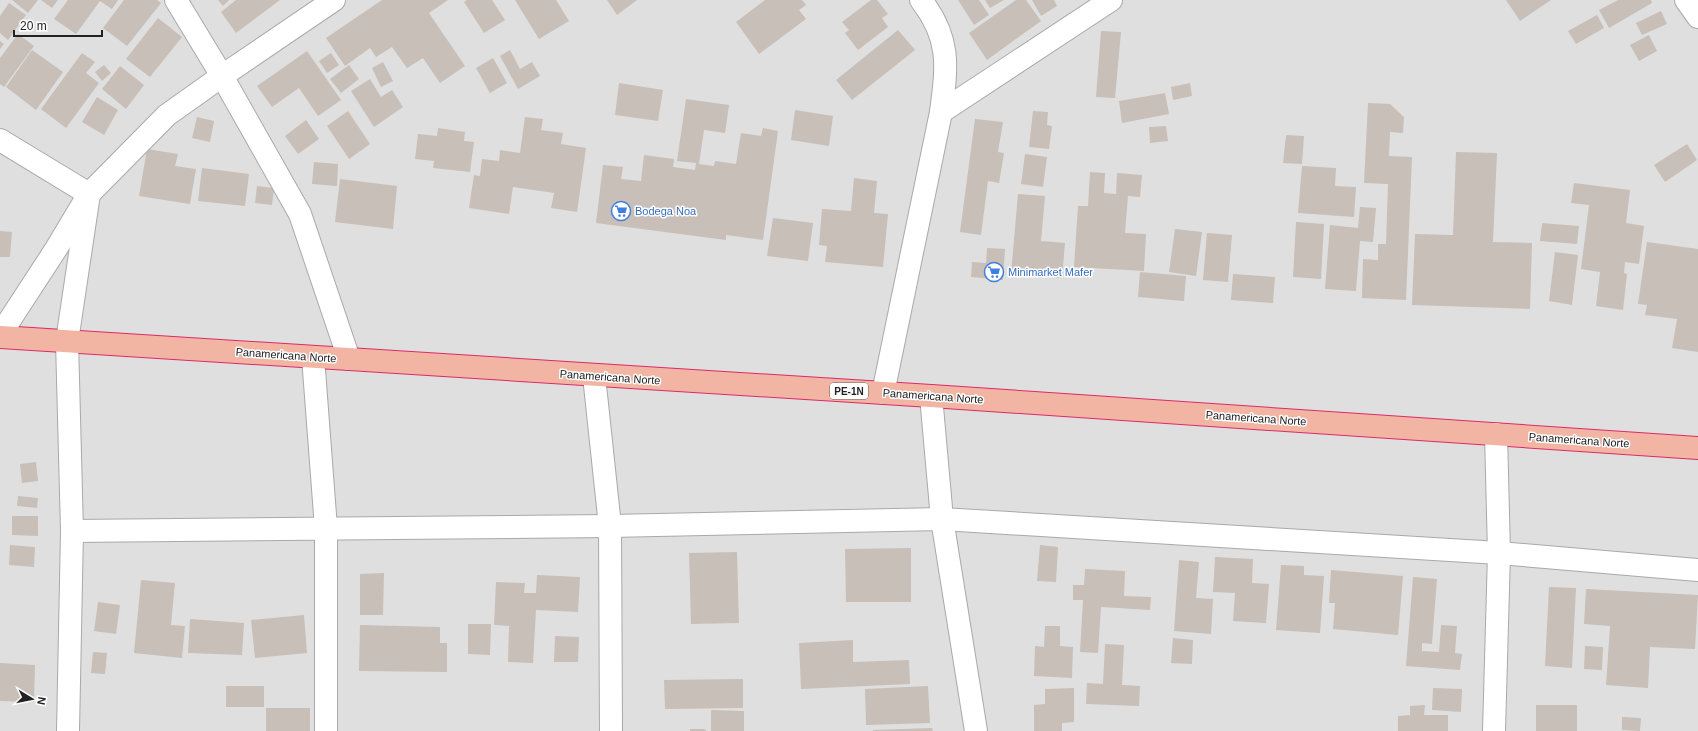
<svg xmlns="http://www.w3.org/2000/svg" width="1698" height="731" font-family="Arial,sans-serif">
<rect width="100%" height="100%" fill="#f2efe9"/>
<rect fill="#e0dfdf" x="0" y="0" width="1698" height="731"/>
<g fill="#c7bfb8">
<polygon points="12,0 38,0 28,13"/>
<polygon points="41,0 58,0 52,8"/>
<polygon points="68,0 118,0 112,9 100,1 76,34 54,19"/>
<polygon points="124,0 157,0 161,3 127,46 103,28"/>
<polygon points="218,0 229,0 223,6"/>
<polygon points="236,0 280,0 236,33 221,12"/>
<polygon points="382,0 448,0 429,13 465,66 440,83 423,58 407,68 392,47 376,57 370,48 345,66 326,38"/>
<polygon points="467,0 492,0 505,20 484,33 464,2"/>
<polygon points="515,0 556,0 569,21 539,39"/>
<polygon points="607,0 637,0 617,15"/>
<polygon points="765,0 802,0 806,5 799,10 806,19 759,54 736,22"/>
<polygon points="871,0 877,0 888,14 882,18 888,27 858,50 845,33 849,30 842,22"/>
<polygon points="958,0 979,0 989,15 974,25"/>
<polygon points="985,0 1004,0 990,8"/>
<polygon points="1016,0 1026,0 1041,21 987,60 969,33"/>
<polygon points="1032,0 1054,0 1057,6 1041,16"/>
<polygon points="1506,0 1551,0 1520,21"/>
<polygon points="1618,0 1651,0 1652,3 1609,28 1599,10"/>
<polygon points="9,3 26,15 8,40 0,33 0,16"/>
<polygon points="1661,11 1667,24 1642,35 1636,23"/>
<polygon points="1597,15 1604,28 1576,44 1568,31"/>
<polygon points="158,18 182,37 150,77 126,59"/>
<polygon points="898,30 915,50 852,100 836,80"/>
<polygon points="1101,31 1121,32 1115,98 1096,97"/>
<polygon points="18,34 34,46 4,87 0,84 0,58"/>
<polygon points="1649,35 1657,51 1639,61 1630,45"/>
<polygon points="0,41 4,44 0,49"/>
<polygon points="32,50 63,72 36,110 6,87"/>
<polygon points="510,50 520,69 532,62 540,76 518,89 500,56"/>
<polygon points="307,51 341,100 318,116 299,88 272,107 257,86"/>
<polygon points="82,53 95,62 86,73 99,83 66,128 41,109"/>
<polygon points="331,53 339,65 327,73 319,61"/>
<polygon points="493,58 507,83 490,93 476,68"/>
<polygon points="383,62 393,81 381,87 372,68"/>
<polygon points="104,65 111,73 102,81 95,72"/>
<polygon points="349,65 359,79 341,93 330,79"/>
<polygon points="120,66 144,85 126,109 102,89"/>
<polygon points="370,79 381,97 392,90 403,107 374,127 351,91"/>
<polygon points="619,83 663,90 658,121 615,115"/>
<polygon points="1190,83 1192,96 1173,100 1171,87"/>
<polygon points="1165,93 1169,114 1122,123 1119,101"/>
<polygon points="97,97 118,110 104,135 82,122"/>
<polygon points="686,99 729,105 725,133 704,130 699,164 714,166 715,161 736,164 741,133 761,136 763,128 778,131 763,240 726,235 726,240 596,223 603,165 623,167 621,179 641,181 644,155 674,159 673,167 695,170 696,163 677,161"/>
<polygon points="1368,103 1390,104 1404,117 1403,133 1390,132 1389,156 1412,157 1406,300 1362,298 1363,259 1378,260 1378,244 1386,244 1388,184 1364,183"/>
<polygon points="795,110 833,116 829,146 791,140"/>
<polygon points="348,111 370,144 349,159 327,126"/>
<polygon points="1033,111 1048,112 1047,125 1052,126 1049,149 1029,147"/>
<polygon points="197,117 214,121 210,142 192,138"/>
<polygon points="525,117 543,119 541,130 563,133 561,144 586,148 577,212 551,208 554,193 513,187 509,214 469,208 474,175 480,176 482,159 499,161 500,150 520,153"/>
<polygon points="975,119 1003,122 998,152 1004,153 999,183 988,181 981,235 960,232"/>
<polygon points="306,120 319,139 298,154 285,136"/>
<polygon points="1166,126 1168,141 1150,143 1149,127"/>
<polygon points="438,128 465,132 464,141 474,142 470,172 433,168 434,161 415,159 418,134 437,136"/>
<polygon points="1286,135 1304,136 1302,164 1283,163"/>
<polygon points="1687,144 1697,160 1665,182 1654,165"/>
<polygon points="147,149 178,154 175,166 196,169 190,204 139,196"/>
<polygon points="1456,152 1497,153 1493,242 1532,243 1530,309 1412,305 1415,234 1453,235"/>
<polygon points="1025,154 1047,157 1043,187 1021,184"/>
<polygon points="314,162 338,164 337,186 312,184"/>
<polygon points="1302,166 1336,168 1335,186 1356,187 1354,217 1298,213"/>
<polygon points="202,168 249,174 245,206 198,201"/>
<polygon points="1090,172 1105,173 1104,193 1116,194 1117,173 1142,175 1140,197 1128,196 1125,233 1146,234 1144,271 1074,267 1078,206 1088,206"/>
<polygon points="854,178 877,181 874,213 888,214 883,267 825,262 827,246 819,245 822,209 851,211"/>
<polygon points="340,179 397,186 393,229 335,222"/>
<polygon points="1574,183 1630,190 1626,223 1644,226 1639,264 1625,262 1624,273 1627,274 1623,310 1596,306 1600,272 1581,269 1589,205 1571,203"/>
<polygon points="257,186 274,188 272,205 255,203"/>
<polygon points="1018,194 1045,196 1041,241 1065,243 1062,278 1011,274"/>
<polygon points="1360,207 1376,208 1373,242 1360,241 1356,291 1325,289 1330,225 1358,228"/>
<polygon points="773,218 813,223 808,261 767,256"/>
<polygon points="1296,222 1324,224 1321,279 1293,277"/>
<polygon points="1542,223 1579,226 1577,244 1540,241"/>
<polygon points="1175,229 1202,232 1196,276 1169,272"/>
<polygon points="0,231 12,232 10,257 0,257"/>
<polygon points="1207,233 1232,235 1228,282 1203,280"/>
<polygon points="1647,242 1698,249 1698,352 1672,348 1677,319 1645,315 1647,305 1638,304"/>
<polygon points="987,248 1005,249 1003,280 971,277 972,262 986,263"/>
<polygon points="1555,252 1578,255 1572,305 1549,301"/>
<polygon points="1140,272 1186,276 1184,301 1138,297"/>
<polygon points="1233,274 1275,277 1273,303 1231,300"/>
<polygon points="36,462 38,481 22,483 20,464"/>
<polygon points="18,496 38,498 37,508 17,506"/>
<polygon points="12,516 38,516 38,536 12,535"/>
<polygon points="10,545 35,547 34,567 9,565"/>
<polygon points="1040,545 1058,547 1056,582 1037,581"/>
<polygon points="911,548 911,602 846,602 845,549"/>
<polygon points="737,552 739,623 691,624 689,553"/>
<polygon points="1215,557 1253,559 1252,583 1269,584 1266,623 1233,621 1235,593 1213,592"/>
<polygon points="1179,560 1199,562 1196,598 1213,599 1211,634 1174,631"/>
<polygon points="1281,565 1304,566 1304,575 1324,576 1320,633 1276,630"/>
<polygon points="1085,569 1125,571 1124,596 1151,597 1150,610 1101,607 1098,653 1080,652 1083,600 1073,600 1073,585 1084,585"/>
<polygon points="1331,570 1403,576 1398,635 1333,629 1335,603 1329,603"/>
<polygon points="384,573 383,615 360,615 360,574"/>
<polygon points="537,575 580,577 578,612 536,610 533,663 508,662 509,626 494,625 496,582 525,583 524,593 536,593"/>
<polygon points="1413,577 1437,579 1432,644 1422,643 1422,651 1439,652 1441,625 1457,626 1455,653 1462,654 1460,670 1406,666"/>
<polygon points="141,580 175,583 171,625 185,626 182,658 134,653"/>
<polygon points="1549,587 1576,588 1572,668 1545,666"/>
<polygon points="1586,589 1698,595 1695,649 1650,647 1648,688 1606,685 1610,626 1584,624"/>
<polygon points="98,602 120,605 116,634 94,631"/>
<polygon points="304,615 307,653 255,658 251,620"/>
<polygon points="190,619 244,623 242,655 188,653"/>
<polygon points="468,624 491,624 490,655 468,654"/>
<polygon points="360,625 440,627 440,643 447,643 447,672 359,671"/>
<polygon points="1045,626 1060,626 1060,646 1073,647 1072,678 1034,676 1035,646 1044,647"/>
<polygon points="555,636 579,637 578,662 554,662"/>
<polygon points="1173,638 1193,640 1192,664 1171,663"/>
<polygon points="853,640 853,662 909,660 910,684 801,689 799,643"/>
<polygon points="1105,644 1124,645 1122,685 1140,686 1139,706 1086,704 1087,683 1103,684"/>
<polygon points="1585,646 1603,647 1602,670 1584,669"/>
<polygon points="93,652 107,653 105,674 91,673"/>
<polygon points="0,663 35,665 34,702 0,701"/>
<polygon points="743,679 743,708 665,709 664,680"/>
<rect x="226" y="686" width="38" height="21"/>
<polygon points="928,686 930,723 866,725 865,689"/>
<polygon points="1074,688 1074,722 1062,723 1062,731 1034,731 1034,705 1045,704 1045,689"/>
<polygon points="1433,688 1462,689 1461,712 1432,710"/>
<polygon points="1425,705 1424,715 1448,715 1448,731 1398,731 1398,716 1410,715 1410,706"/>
<rect x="1536" y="705" width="41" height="26"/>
<rect x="266" y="708" width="44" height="23"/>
<polygon points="711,710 744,711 744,731 711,731"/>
<polygon points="1622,717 1641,718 1640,731 1622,730"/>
<polygon points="932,728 933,731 873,731 873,730"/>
<polygon points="690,729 705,729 706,731 690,731"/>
</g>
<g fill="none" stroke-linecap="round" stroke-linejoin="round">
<defs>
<g id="minor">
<polyline points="176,0 222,76 300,214 349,359"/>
<polyline points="1686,0 1698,17"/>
<polyline points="941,112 1111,0"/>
<polyline points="0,140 89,194 67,341 72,531 68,731"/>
<polyline points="0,335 56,249 89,194 167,115 222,76 334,0"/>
<polyline points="313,357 326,528 326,731"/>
<polyline points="594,376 610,526 611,731"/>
<path d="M883,393l58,-281c6,-46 10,-73 -20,-112"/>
<polyline points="931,396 942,519 976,731"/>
<polyline points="72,531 610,526 942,519 1499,553 1698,570"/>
<polyline points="1494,731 1499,553 1496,434"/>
</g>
<polyline id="trunk" points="0,337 931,396 1698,448"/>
</defs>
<use href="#minor" stroke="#a9a9a9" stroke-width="24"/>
<use href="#trunk" stroke="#dc2a67" stroke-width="24"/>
<use href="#minor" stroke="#fff" stroke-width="22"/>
<use href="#trunk" stroke="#f2b4a3" stroke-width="22"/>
</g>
<defs>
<symbol id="supermarket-ring" viewBox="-11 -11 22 22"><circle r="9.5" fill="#fff" stroke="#3f7fe0" stroke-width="1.5"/><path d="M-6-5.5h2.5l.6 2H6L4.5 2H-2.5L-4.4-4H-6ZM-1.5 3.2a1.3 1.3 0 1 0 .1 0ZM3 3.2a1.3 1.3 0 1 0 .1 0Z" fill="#3f7fe0"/></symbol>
</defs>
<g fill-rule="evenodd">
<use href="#supermarket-ring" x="610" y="200" width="22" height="22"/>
<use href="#supermarket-ring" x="983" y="261" width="22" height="22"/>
</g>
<g text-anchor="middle" stroke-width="3" stroke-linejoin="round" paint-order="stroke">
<rect fill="#fff" stroke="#646464" stroke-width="1" x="830" y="383" width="38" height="16" rx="3"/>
<g font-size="10" font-weight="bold" fill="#222">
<text x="849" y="395">PE-1N</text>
</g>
<g font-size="11" fill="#366cbe" stroke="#fff" text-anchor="start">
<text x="635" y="215">Bodega Noa</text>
<text x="1008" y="276">Minimarket Mafer</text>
</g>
<g font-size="11" fill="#222" stroke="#fff">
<text transform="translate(286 355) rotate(4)" y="4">Panamericana Norte</text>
<text transform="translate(610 377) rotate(4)" y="4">Panamericana Norte</text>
<text transform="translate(933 396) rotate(4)" y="4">Panamericana Norte</text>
<text transform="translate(1256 418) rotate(4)" y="4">Panamericana Norte</text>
<text transform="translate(1579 440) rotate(4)" y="4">Panamericana Norte</text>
</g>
</g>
<g transform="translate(32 699) rotate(100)" stroke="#ffffff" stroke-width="3" paint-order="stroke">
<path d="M0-3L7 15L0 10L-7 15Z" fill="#222222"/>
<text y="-6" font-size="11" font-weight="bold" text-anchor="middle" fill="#222222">N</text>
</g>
<path d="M14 30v6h88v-6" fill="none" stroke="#222222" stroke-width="2"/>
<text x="20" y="30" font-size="12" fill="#222222" stroke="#ffffff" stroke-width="3" paint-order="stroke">20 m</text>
</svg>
